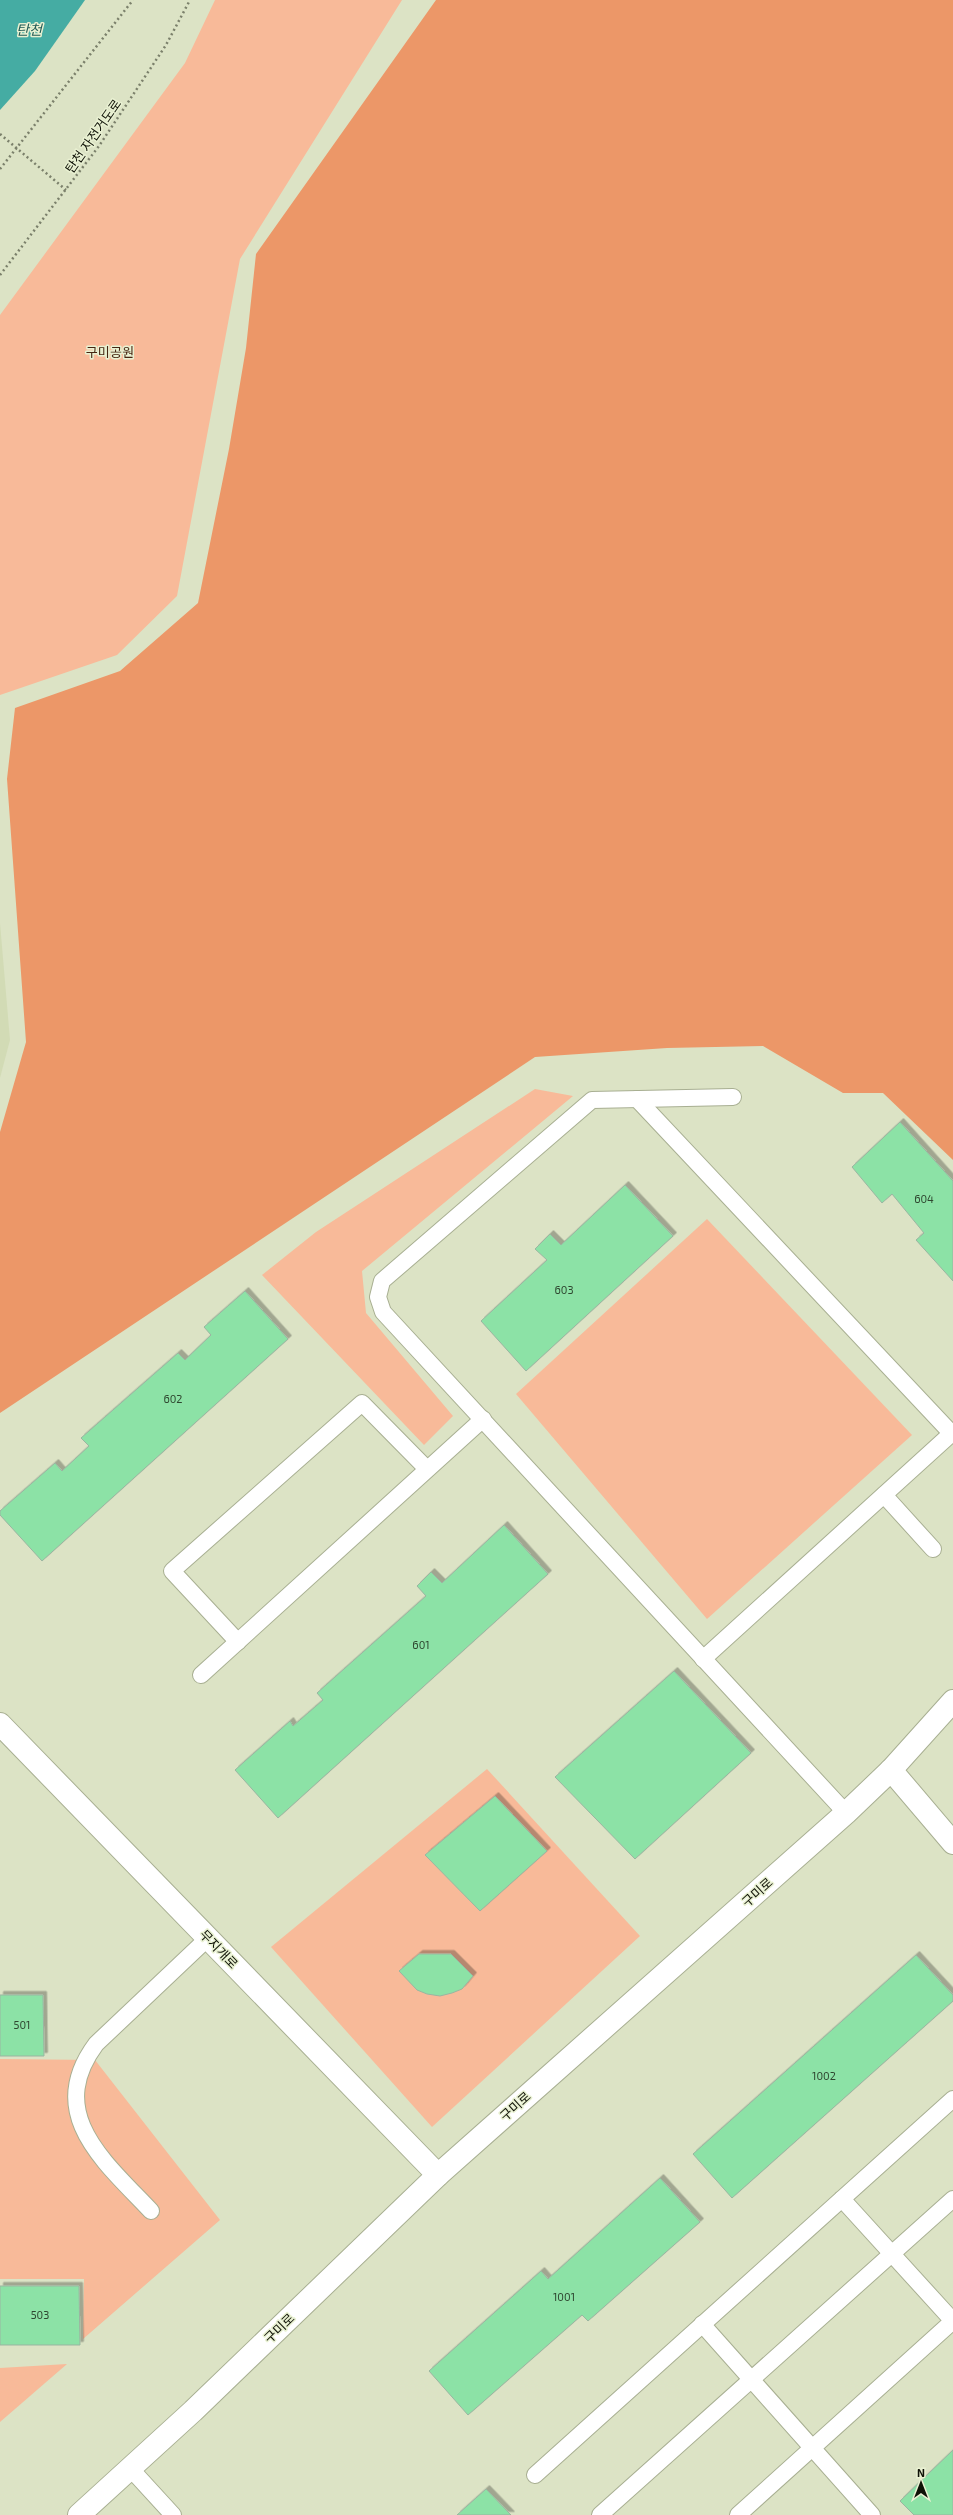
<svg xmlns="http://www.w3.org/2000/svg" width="953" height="2515" font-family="'Exo 2','Noto Sans KR',sans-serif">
<defs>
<filter id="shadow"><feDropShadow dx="3.5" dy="-3.5" stdDeviation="0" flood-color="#0004"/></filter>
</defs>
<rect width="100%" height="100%" fill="#dce3c5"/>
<polygon fill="#d2dbb5" points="0,923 10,1040 0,1078"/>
<g fill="#f8ba99">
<polygon points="215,0 402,0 240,259 177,596 117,655 0,695 0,315 185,63"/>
<polygon points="535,1089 573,1096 362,1271 366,1313 453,1416 424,1445 262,1275 316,1232"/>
<polygon points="707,1219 912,1435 707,1619 516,1394"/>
<polygon points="487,1769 640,1936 432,2127 271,1947"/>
<polygon points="0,2059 95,2060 220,2220 83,2339 84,2279 0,2279"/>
<polygon points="67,2364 0,2422 0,2368"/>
</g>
<polygon fill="#ec9768" points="436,0 953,0 953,1160 883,1093 843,1093 763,1046 667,1048 535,1057 0,1413 0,1132 26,1042 7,779 15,708 120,671 198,603 229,449 246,348 256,254"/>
<polygon fill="#45aca3" points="0,0 85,0 35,71 0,110"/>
<g fill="#8ce2a6" stroke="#9ab5a1" filter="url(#shadow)">
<polygon points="900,1122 953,1181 953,1281 916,1240 924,1233 892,1194 882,1203 852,1167"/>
<polygon points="625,1185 673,1236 526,1371 481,1321 547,1260 535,1249 550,1234 561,1245"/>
<polygon points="245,1291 288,1339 42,1561 0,1515 0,1511 55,1463 62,1471 89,1446 81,1438 178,1353 185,1360 211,1335 204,1327"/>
<polygon points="504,1525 548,1574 278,1818 235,1770 290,1721 293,1726 323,1700 317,1693 426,1596 417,1586 431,1572 442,1583"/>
<polygon points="674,1671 751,1753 635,1859 555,1777"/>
<polygon points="495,1796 547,1851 480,1911 425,1855"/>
<polygon points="419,1954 451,1954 473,1976 462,1989 452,1993 440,1996 427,1994 417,1990 399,1971"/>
<polygon points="916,1955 953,1995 953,2001 732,2198 693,2154"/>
<polygon points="0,1995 43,1995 44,2056 0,2056"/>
<polygon points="660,2178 700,2222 588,2321 582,2315 468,2415 429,2371 541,2271 548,2279"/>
<polygon points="0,2286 79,2286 80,2345 0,2345"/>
<polygon points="953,2450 953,2515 914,2515 900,2501"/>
<polygon points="486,2489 511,2515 457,2515"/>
</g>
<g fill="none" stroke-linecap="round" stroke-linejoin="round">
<defs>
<g id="lane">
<polyline points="733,1097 592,1100 382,1281 378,1297 383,1312 846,1813"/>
<polyline points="637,1099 953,1435"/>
<polyline points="884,1495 933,1549"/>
<polyline points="238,1642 172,1571 362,1403 427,1469"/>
<polyline points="703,1659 952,1433"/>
<polyline points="201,1675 483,1419"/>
<polyline points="842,2199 953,2321"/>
<path d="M151,2211c-46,-49 -107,-97 -55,-167l112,-106"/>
<polyline points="702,2324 872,2515"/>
<polyline points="130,2468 173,2515"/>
<polyline points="535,2475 953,2099"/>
<polyline points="600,2515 953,2199"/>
<polyline points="738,2515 953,2321"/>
</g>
<polyline id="street" points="891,1770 953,1843"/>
<g id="secondary">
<polyline points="0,1724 438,2175"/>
<polyline points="79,2515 193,2411 438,2175 846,1813 891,1770 953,1701"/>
</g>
</defs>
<use href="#lane" stroke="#a8af92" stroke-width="18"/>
<use href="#street" stroke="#a8af92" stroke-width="24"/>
<use href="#secondary" stroke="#a8af92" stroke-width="24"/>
<g stroke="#7b806b" stroke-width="2.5" stroke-dasharray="2 3" stroke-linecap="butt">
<polyline points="0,134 66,190"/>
<polyline points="0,169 133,0"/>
<polyline points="0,275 99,146 166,45 190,0"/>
</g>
<use href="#lane" stroke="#fff" stroke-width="16"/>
<use href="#street" stroke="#fff" stroke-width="22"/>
<use href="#secondary" stroke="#fff" stroke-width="22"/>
</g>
<g text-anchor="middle" stroke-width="3" stroke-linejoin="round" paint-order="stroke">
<g font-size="11" fill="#2e462f">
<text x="924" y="1203">604</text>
<text x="564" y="1294">603</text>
<text x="173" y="1403">602</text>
<text x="421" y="1649">601</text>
<text x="22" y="2029">501</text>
<text x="824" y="2080">1002</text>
<text x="564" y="2301">1001</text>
<text x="40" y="2319">503</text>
</g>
<g font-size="13" fill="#0f1207" stroke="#e9f1d2">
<text transform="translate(93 136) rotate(-55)" y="5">탄천 자전거도로</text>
<text transform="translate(757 1892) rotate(-42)" y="5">구미로</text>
<text transform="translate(219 1949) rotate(46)" y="5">무지개로</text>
<text transform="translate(515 2106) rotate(-42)" y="5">구미로</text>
<text transform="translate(279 2328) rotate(-44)" y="5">구미로</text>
</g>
<g font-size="13" fill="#462511" stroke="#e9f1d2">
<text x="110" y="357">구미공원</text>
</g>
<g font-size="14" font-style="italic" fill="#225b56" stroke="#e9f1d2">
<text x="29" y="35">탄천</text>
</g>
</g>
<g transform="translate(921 2483)" stroke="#e9f1d2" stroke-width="3" paint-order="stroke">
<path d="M0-3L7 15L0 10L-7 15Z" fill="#0f1207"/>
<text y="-6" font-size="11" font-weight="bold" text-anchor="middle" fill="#0f1207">N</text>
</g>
</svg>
